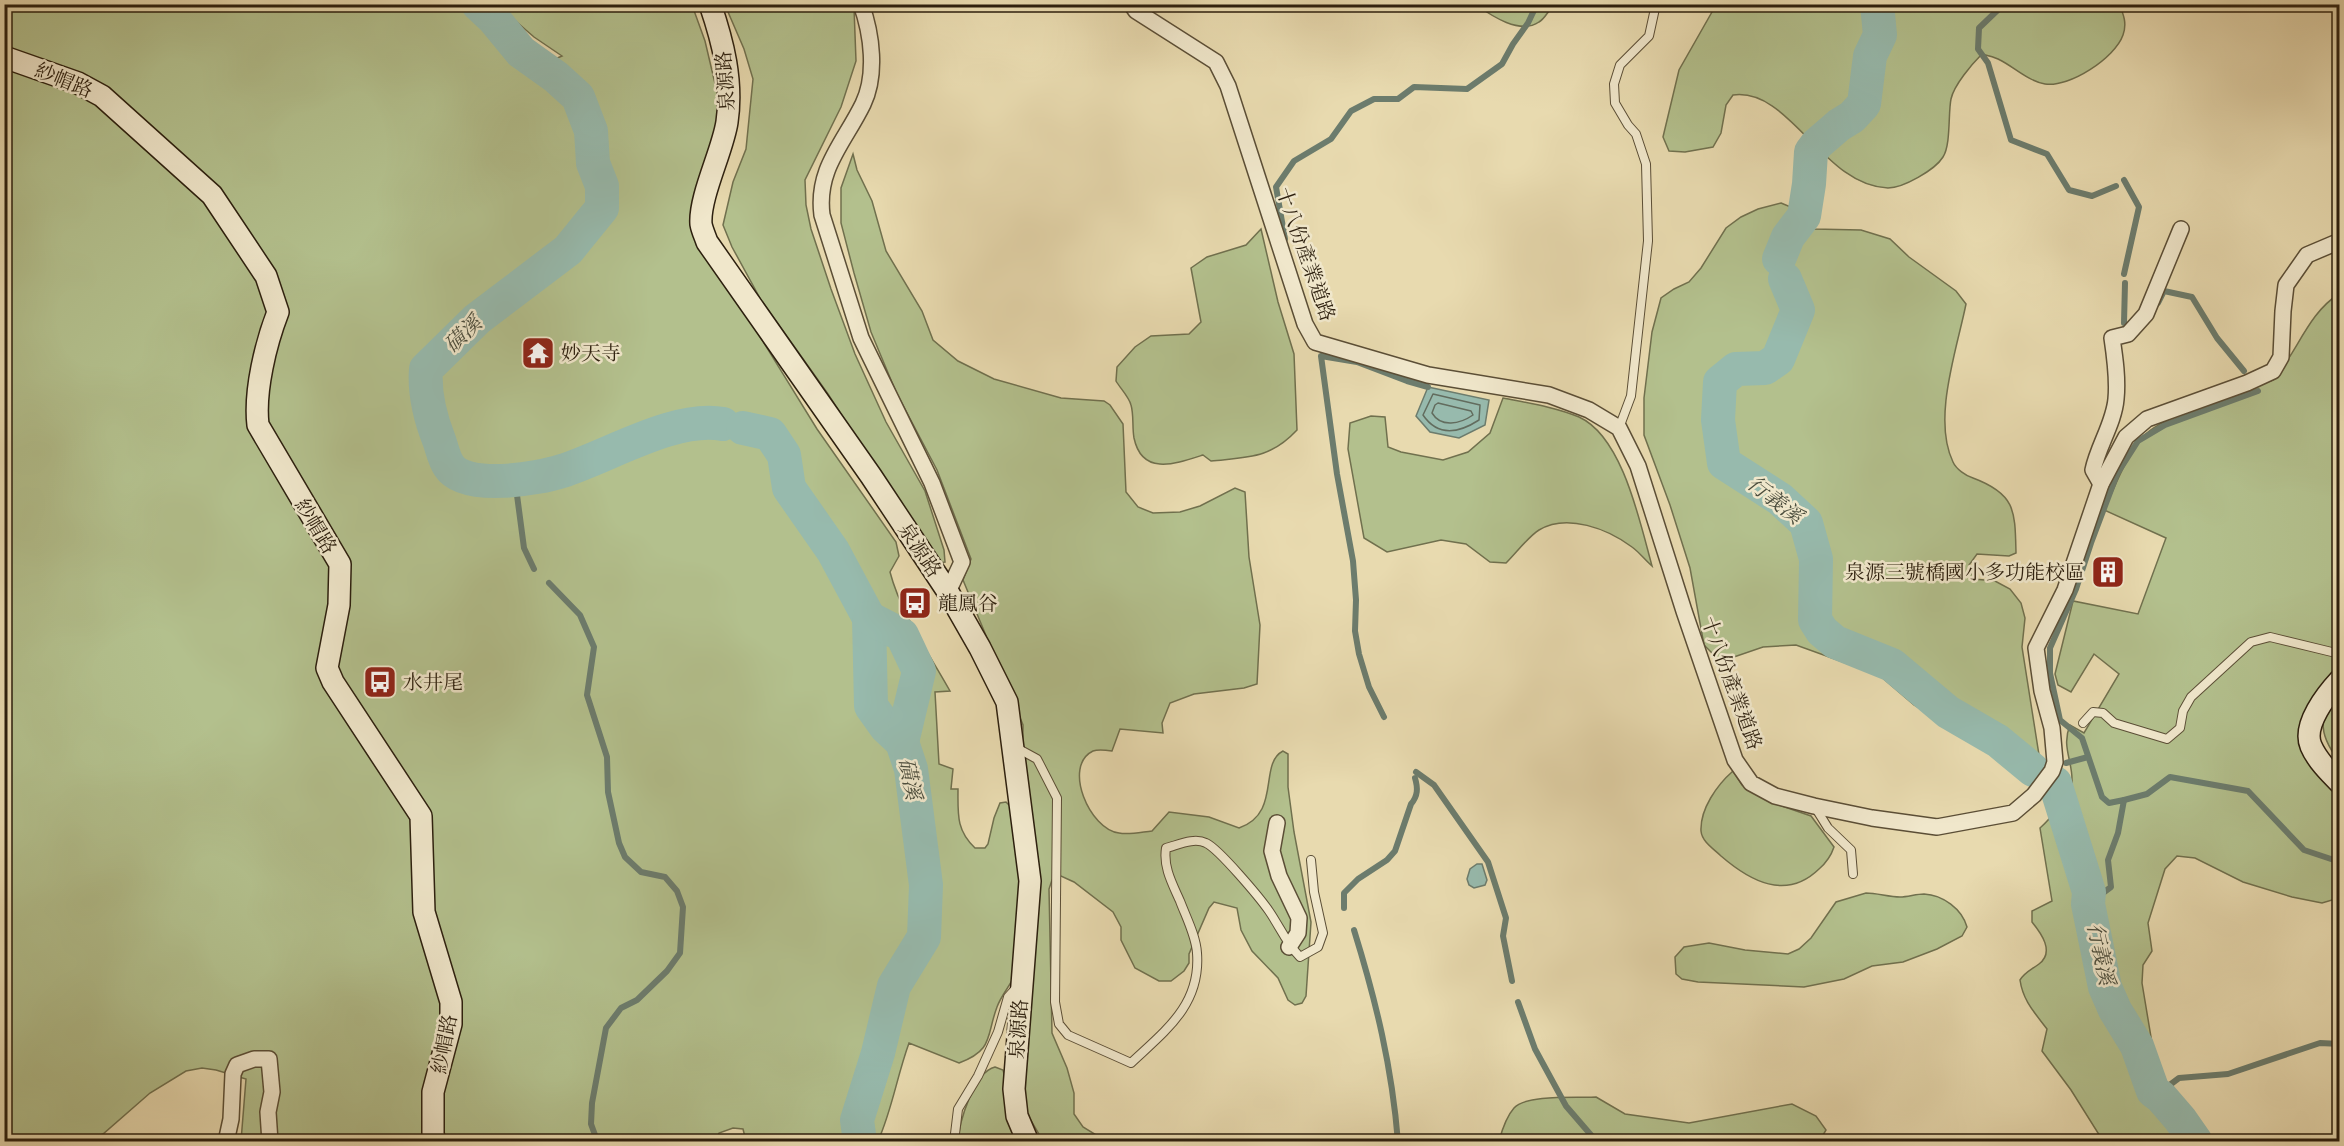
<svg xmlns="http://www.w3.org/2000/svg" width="2344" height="1146" font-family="Cardo,'Noto Serif TC',serif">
<rect width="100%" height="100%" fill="#e8daaf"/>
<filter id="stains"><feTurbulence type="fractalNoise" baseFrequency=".00333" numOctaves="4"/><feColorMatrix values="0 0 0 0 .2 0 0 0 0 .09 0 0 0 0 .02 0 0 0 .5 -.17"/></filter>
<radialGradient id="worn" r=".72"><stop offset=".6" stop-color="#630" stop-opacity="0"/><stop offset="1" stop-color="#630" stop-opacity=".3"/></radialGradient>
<g fill="#b3c08d" stroke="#70704e" stroke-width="1.5">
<path d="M2119,4c5,11 8,20 4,31 -8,23 -54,53 -78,49 -17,-3 -31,-17 -45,-24 -5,-3 -12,-4 -18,-6 -10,10 -28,31 -31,45 -3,14 0,46 -8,58 -8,13 -40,31 -55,31 -65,-2 -98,-101 -155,-93l-7,10 -5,28 -8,14 -28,5 -16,-1 -6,-14 16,-67 37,-65z"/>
<path d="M4,5h467l48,42 27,16 16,-7 -28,-19 -37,-32h195l13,36 12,51 3,26 -24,115 121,196 79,113 3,14 -9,16c11,42 39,81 60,119l-15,1 4,72 14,5 -2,20h7c0,25 -2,41 17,59h10l3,-4 6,-26 6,-15 6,-1 6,6c5,45 12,91 8,136 0,8 0,16 -2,23 -4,15 -16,26 -21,40 -11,29 -3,43 -38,56l-50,-20c-12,33 -17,67 -31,98h-132l-3,-12 -10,-1 -14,5 -4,9 -474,-1 5,-62 -30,-9 -14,-2 -16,3 -36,22 -47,41 -16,7h-82z"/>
<polygon points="725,5 852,5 854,8 856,61 841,107 805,180 806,205 811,229 831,289 855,354 886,422 925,491 944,550 945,562 937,563 828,394 761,300 732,247 723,225 733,182 746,149 753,79 744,49"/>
<path d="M1476,5h73v6c-3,4 -6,9 -10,11 -19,13 -47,-6 -63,-17z"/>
<path d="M853,154l4,16 15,31 14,50 36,60 11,29 25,21 36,18 67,19 43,3 6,4 13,19 3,68 12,15 15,6 27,-1 20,-6 35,-18 10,4 4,65 11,68 -3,59 -13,4 -50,6 -24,9 -8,20 1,10 -43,-4 -8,22c-6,-1 -14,-2 -19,0 -31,15 -3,79 26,82 10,2 23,-1 33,-2l17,-19 40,5 30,11c43,-15 19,-64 44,-77l5,3v33l6,45 17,90 -5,74 -4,7 -7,2 -7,-5 -10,-22 -26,-27 -11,-21 -4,-22 -23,-6 -5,6 -20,46v9l-5,8 -13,10h-12l-24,-13 -14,-28v-13l-8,-15 -39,-30 -13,-6 -9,4 -3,9 3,144 15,35 7,25v21l9,13 23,14h-63l-16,-27 -7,-30 3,-359 -60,-145 8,-21 -34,-89 -41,-78 -25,-60 -17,-59 -13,-50v-35z"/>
<path d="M1781,203l17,7 15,19 48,1 29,9 19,18 47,34 10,13c-9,45 -34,115 -13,158 3,7 13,14 20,16 43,16 42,33 43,75l-7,3 -32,-2 -8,11 5,14 21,2 15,8 11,14 4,15 -3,29 17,108 -10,21 -13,-4 -14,-16 -88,-51 -35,-30 -83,-30 -33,2 -32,11h-14l-13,-13 -14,-77 -20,-63 -26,-70v-37l8,-66 9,-34 13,-9 15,-7 12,-14 25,-40 15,-11 17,-8z"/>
<path d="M1261,229l17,73 16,52 3,76c-27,29 -49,27 -86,31l-8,-6c-28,9 -61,21 -69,-17 -2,-11 0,-23 -3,-33 -2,-8 -11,-17 -15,-24l1,-14 18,-20 16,-11 38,-2 12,-12 -10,-54 16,-11 39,-12z"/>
<path d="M2339,294v375l-25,30 11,82 14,14v103l-17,5 -30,-6 -49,-15 -48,-24 -18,-2 -12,13 -17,54 4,28 -9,14 -1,18 21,126 22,32h-82l-32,-51 -29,-39 5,-22c-12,-16 -24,-28 -27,-49 5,-8 11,-10 19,-16 16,-12 2,-31 -7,-42v-11l20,-10 -12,-73c9,-8 32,-34 32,-46 1,-21 -11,-35 -2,-57l14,8 35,-59 -25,-20 -23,38 -13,-7 -3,-11 18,-73 65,13 28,-76 -62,-28c12,-25 21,-52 39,-73 19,-22 99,-46 130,-57 24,-27 35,-67 66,-86z"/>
<path d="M1503,398c25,5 52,9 76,19 44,20 61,106 73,149 -7,-6 -13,-14 -20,-19 -24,-18 -65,-34 -93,-17 -10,6 -23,23 -33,33l-16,-1 -24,-18 -25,-4 -54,12 -23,-14 -16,-89 2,-26 21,-7 14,1 3,30 13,5 42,8 25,-8 22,-19z"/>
<path d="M2339,686v75c-24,-31 -18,-44 0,-75z"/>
<path d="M1733,771l9,14 31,18 38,13 23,31c-3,9 -8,16 -15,22 -33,32 -69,12 -98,-13 -7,-7 -19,-14 -20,-25 -1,-22 16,-46 32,-60z"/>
<path d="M1866,893c11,0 23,4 34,4 8,0 16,-3 24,-3 19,1 38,15 43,33l-5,9 -25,13 -34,13 -31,4 -28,13 -40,8 -106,-5 -16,-3 -6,-5 -1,-17 9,-10 25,-4 36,7 43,4 11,-5 12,-11 25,-36z"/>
<path d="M995,1067l8,3 19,71 -64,1c1,-20 16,-70 37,-75z"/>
<path d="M1596,1097l29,17 64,9 103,-19 24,12 10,14 -7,12 -320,-1c3,-11 7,-24 15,-33 12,-14 64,-10 82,-11z"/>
</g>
<g fill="#97baad" stroke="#6c7c6d" stroke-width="1.5">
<polygon points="1428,387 1489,400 1485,425 1459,438 1430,432 1416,416"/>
<polygon points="1477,864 1482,864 1487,880 1485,885 1474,888 1469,885 1467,879 1470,869"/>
</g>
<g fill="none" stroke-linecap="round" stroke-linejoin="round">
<g stroke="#626c5e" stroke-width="1.5">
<path d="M1433,394l47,11 -1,15c-20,13 -41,17 -56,-5z"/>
<path d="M1438,403l33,8 2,4c-13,9 -32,13 -41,-2l3,-8z"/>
</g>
<g stroke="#6c7c6d" stroke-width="6">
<polyline points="2004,4 1979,28 1978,49 1988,63 2011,140 2047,154 2069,190 2092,196 2116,186"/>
<polyline points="1285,239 1276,187 1294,161 1331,139 1351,111 1374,99 1398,99 1414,87 1467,89 1502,64 1513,44 1528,23 1537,4"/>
<polyline points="2124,274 2139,207 2124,180"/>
<polyline points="2158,303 2164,291 2192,297 2217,338 2244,371"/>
<polyline points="2124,323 2125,283"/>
<polyline points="515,480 524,548 534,569"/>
<polyline points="549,583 580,615 594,647 587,695 607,757 608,792 619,843 625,857 641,872 665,877 677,891 683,907 680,953 667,971 637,1000 621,1008 606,1028 592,1103 591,1124 595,1135 602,1142"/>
<polyline points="1384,717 1369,687 1359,654 1355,631 1356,600 1353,561 1337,474 1321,356 1357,362 1407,381 1428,387"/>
<polyline points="2066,763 2088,757"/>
<polyline points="1416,772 1434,785 1488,862 1506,918 1503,936 1512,981"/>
<polyline points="2124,800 2147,794 2170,777 2248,791 2304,850 2340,862"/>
<polyline points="2088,904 2111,887 2108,860 2118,833 2124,800 2109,803 2102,797 2082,738 2060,720 2050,673 2050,648 2076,589 2091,543 2117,474 2138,441 2165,425 2258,391"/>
<path d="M1344,908v-15l14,-14 29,-19 8,-9 16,-47c7,-8 7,-16 4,-26"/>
<path d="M1354,930c22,71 38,137 44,212"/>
<polyline points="1518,1002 1535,1049 1566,1106 1597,1142"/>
<polyline points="2161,1097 2171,1084 2179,1078 2228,1074 2320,1043 2340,1044"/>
</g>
<g stroke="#97baad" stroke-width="34">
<path d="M478,4l15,14 28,34 35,25 22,20 13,34 2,32 9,23v22l-34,42 -91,69 -51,50c-2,25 4,48 13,71 3,8 5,19 10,26 16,25 89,13 113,5 47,-15 113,-56 161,-47"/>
<polyline points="1779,259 1788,237 1804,216 1809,184 1811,152 1817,144 1839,125 1852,117 1864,104 1870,56 1880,35 1877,4"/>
<polyline points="1785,279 1798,310 1778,359 1765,368 1736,369 1720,382 1718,420 1724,463 1780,499 1806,523 1816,559 1815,620 1822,631 1835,642 1892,665 1948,712 1998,741 2033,770"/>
<polyline points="743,428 770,434 784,455 789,488 833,551 869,618 871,706 886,727 902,742 911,769 926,885 924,937 894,986 878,1053 857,1120 860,1142"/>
<polyline points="869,618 902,635 919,671 902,742"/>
<polyline points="2055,783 2089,892 2088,904 2105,987 2115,1010 2137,1046 2153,1091 2161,1097 2180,1119 2196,1142"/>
</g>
<defs>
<g id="lane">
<polyline points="1619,428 1631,396 1648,241 1646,164 1636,134 1628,125 1615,103 1614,84 1620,65 1649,36 1656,4"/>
<polyline points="2083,723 2093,712 2103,713 2114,723 2167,739 2180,728 2183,711 2191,697 2251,642 2270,637 2340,654"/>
<path d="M1015,747l22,12 20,39 -2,204 4,22 9,11 63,28c34,-32 70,-58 66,-110 -1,-17 -11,-36 -17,-52 -8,-18 -17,-34 -14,-53 12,-3 28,-11 40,-5 13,6 54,55 63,68 11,16 17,32 31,46l18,-10 5,-14 -9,-41 -3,-32"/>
<polyline points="1815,807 1828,828 1851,850 1853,874"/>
<polyline points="954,1142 958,1109 978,1076 998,1032 1008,997 1017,987"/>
</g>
<g id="street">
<path d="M861,4c11,30 16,71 2,100 -19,39 -47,65 -41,111l39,123 71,145 30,79 -14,30"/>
<polyline points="1131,4 1136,11 1216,62 1228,86 1305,324 1315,342 1428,375 1549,395 1589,410 1619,428 1638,466 1684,611 1735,760 1751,783 1775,796 1814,806 1872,818 1937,827 2013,813 2034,795 2052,771 2055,762 2052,728 2042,691 2036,648 2065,590 2101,484 2126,437 2147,419 2247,383 2273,371 2281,357 2283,311 2286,285 2307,255 2340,241"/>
<path d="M2101,484l-8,-14c5,-24 21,-47 23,-71 2,-20 -1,-41 -4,-61l16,-4 18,-20 35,-85"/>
<polyline points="1277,823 1272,851 1279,876 1299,918 1298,933 1289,947"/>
<polyline points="226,1142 231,1119 233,1074 237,1065 254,1059 269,1059 272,1092 268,1112 270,1142"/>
</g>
<g id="secondary">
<path d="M710,4c13,38 23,77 17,118 -4,28 -28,75 -26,102 1,6 4,12 6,18l164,234 77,116 32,56 27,54 23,179 -16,208 3,27 11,26"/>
<path d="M4,57l74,26 24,13 110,99 54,81 12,36c-12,31 -24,79 -20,113l82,139 -1,41 -12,63 6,14 88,134 3,96 27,90v22l-18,68v42l2,8"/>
<path d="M2340,680c-13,14 -38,45 -29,66 6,14 18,26 29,37"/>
</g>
</defs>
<use href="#lane" stroke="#5b4e36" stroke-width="10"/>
<use href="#street" stroke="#5b4e36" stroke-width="18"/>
<use href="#secondary" stroke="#2c1f0e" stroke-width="24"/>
<use href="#lane" stroke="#f0e7cb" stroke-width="8"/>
<use href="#street" stroke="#f0e7cb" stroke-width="15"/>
<use href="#secondary" stroke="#f0e7cb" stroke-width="21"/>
</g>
<defs>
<symbol id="temple-square" viewBox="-11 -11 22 22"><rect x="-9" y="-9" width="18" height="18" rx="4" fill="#8f2418" stroke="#f0e7cb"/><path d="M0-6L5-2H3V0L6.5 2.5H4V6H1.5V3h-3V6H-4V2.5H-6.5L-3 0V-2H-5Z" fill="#fff"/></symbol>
<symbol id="building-square" viewBox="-11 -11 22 22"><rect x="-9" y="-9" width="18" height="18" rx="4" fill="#8f2418" stroke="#f0e7cb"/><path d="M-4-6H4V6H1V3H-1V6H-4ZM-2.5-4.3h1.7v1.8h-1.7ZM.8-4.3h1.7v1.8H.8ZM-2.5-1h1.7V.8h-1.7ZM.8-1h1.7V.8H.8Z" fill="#fff"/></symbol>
<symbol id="bus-square" viewBox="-11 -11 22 22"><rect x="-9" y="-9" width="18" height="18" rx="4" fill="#8f2418" stroke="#f0e7cb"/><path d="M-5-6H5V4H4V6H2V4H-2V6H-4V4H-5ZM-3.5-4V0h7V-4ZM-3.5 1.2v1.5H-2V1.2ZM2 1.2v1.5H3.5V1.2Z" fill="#fff"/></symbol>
</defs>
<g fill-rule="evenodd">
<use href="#temple-square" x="519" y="334" width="38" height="38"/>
<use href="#building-square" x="2089" y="553" width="38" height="38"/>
<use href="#bus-square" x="896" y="584" width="38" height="38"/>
<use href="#bus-square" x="361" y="663" width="38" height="38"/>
</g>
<g text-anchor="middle" stroke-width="5" stroke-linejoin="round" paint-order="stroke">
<g font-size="20" fill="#2c1f0e" stroke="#f0e7cb">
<text transform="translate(64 80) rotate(22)" y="7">紗帽路</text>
<text transform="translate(725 81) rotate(-94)" y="7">泉源路</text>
<text transform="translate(1306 254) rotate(71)" y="7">十八份產業道路</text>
<text transform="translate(316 526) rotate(59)" y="7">紗帽路</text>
<text transform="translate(920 550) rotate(56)" y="7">泉源路</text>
<text transform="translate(1732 683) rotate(70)" y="7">十八份產業道路</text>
<text transform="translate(1018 1029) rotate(-86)" y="7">泉源路</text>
<text transform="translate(444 1044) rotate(-79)" y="7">紗帽路</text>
</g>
<g font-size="20" fill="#2c1f0e" stroke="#f0e7cb" text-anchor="start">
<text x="561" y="360">妙天寺</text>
<text x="2085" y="579" text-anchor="end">泉源三號橋國小多功能校區</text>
<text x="938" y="610">龍鳳谷</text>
<text x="403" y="689">水井尾</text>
</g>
<g font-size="21" font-style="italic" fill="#4c4e3e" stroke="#f0e7cb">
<text transform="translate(463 334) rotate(-43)" y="7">磺溪</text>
<text transform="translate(1775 500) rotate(38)" y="7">行義溪</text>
<text transform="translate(910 779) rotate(79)" y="7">磺溪</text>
<text transform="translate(2101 954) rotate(78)" y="7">行義溪</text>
</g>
</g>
<rect width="2344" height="1146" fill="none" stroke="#e8daaf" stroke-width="24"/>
<rect x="6" y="6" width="2332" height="1134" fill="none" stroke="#2c1f0e" stroke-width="3"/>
<rect x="12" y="12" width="2320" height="1122" fill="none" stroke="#2c1f0e" stroke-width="1.5"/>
<rect width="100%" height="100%" filter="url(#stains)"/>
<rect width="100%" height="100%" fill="url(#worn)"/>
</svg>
